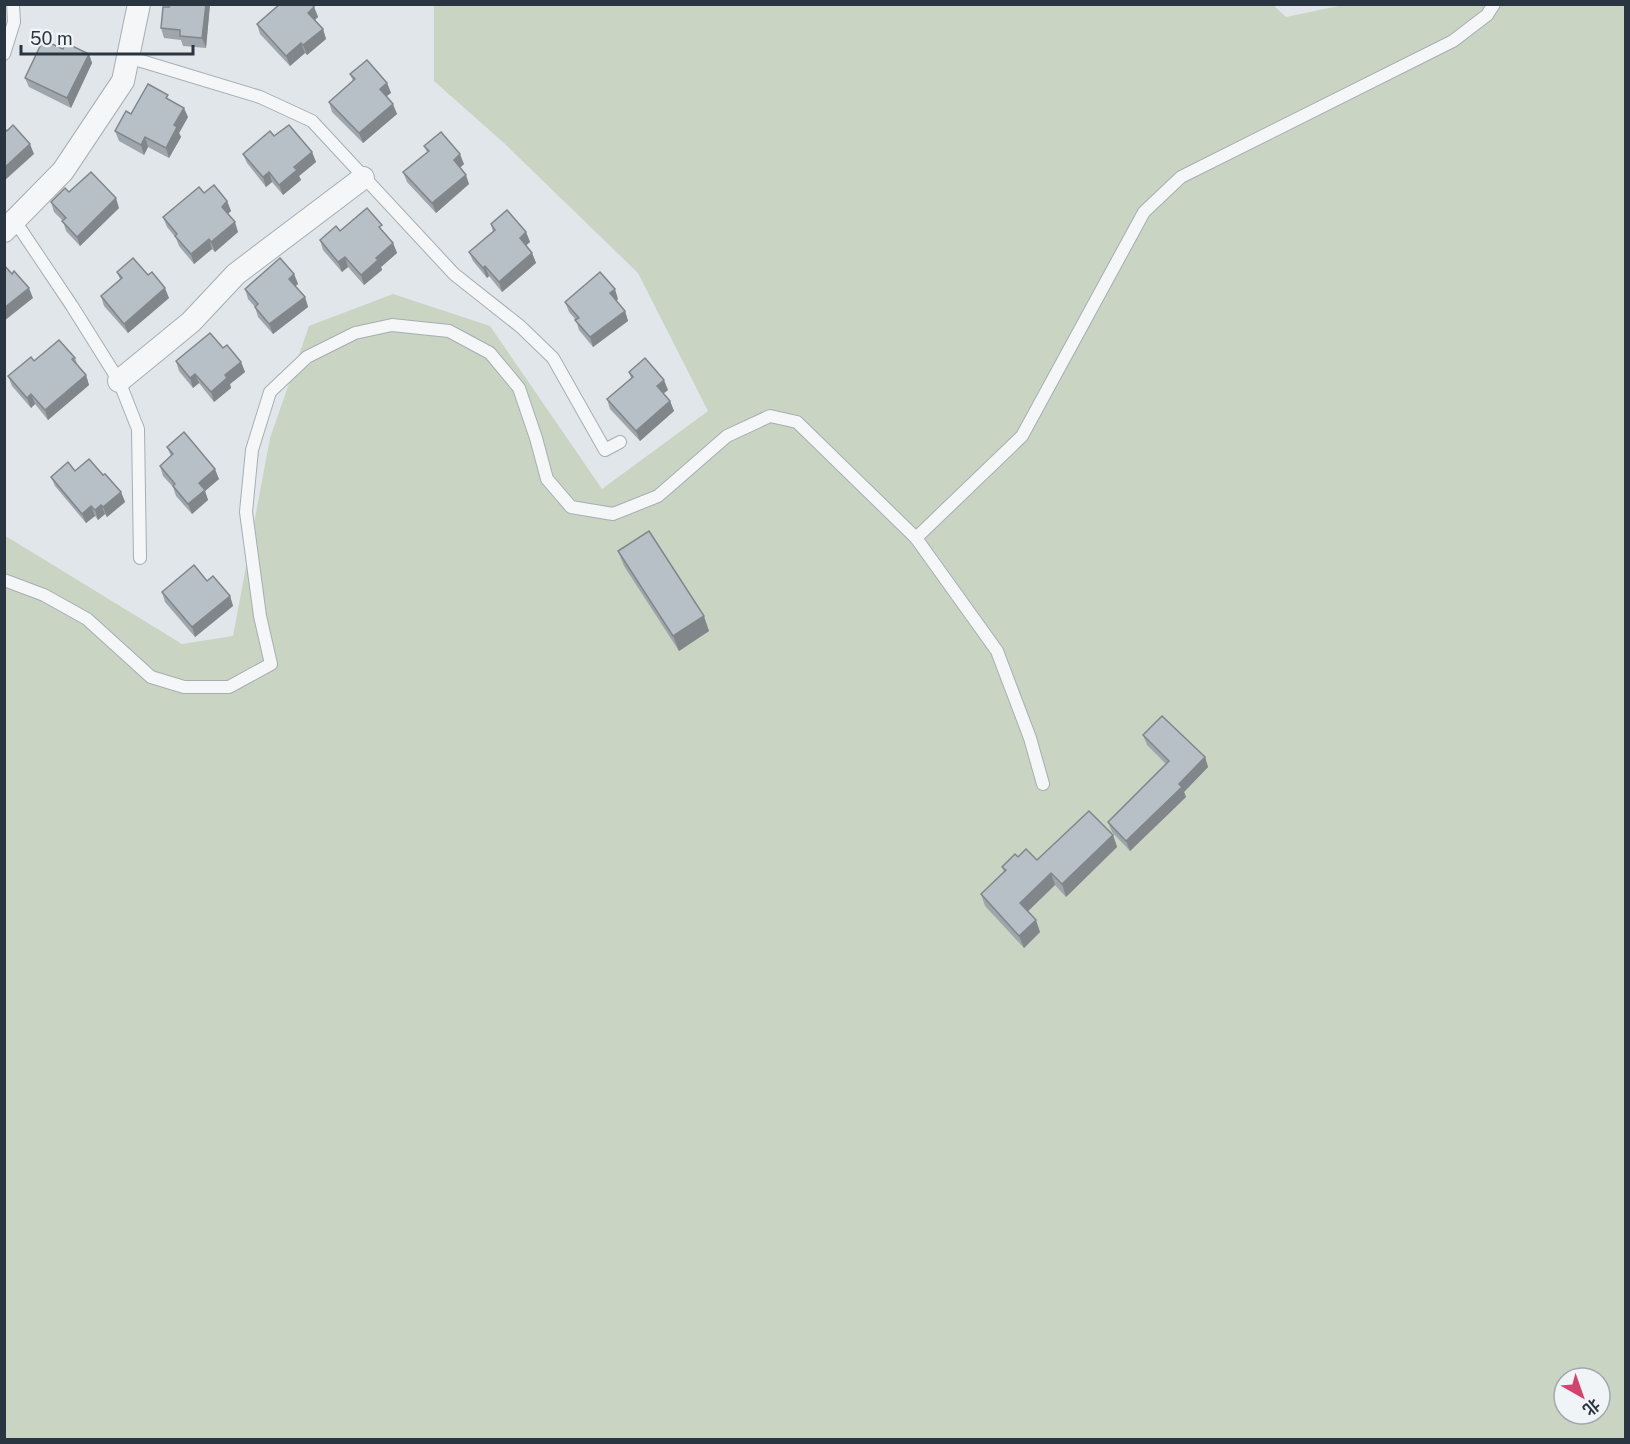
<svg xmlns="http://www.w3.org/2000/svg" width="1630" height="1444" font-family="'Public Sans','Noto Sans SC',sans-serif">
<rect width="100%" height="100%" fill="#e1e6ea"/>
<path fill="#c9d4c2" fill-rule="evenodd" d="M1272,4l14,13 62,-13 277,1v1434h-1620l-1,-904 178,109 51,-8 37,-198 39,-112 84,-32 97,32 112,163 106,-78 -70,-138 -134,-130 -70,-62v-76zM1564,1378h36v36h-36z"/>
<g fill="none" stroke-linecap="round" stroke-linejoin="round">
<defs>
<g id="service">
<polyline points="4,54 14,22 13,4"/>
<polyline points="128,57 260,97 312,121 454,274 521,327 553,358 605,450 620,442"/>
<polyline points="15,221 72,306 119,381 138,429 140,558"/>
<polyline points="916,538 1022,436 1144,212 1181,177 1453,41 1487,15 1494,4"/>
<polyline points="4,580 44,595 87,619 151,677 184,687 229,687 271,664 260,616 246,512 252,450 270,392 307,357 355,333 392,325 449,331 490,353 519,388 536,438 547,479 571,507 613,514 658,496 727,436 770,416 797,422 916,538 997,651 1030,738 1043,784"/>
</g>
<g id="minor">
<polyline points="4,231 63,171 123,81 139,4"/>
<polyline points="119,381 191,322 236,274 363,178"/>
</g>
</defs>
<use href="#service" stroke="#a6aeb4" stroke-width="14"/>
<use href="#minor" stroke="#a6aeb4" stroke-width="24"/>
<use href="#service" stroke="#f4f6f8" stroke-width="12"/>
<use href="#minor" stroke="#f4f6f8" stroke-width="22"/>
</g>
<g fill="#9ea5ab">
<polygon points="169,4 210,4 206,48 183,46 181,40 164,38 161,28 169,7"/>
<polygon points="314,7 318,17 315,20 323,29 326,39 307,55 305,53 290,66 260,34 257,24"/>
<polygon points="63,49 89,54 92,63 71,108 29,87 25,78"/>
<polygon points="350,74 387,83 391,93 386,96 397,114 363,143 332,112 329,102 353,81"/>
<polygon points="170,100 188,117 179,133 181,137 169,158 148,147 144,155 119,141 115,131 131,114"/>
<polygon points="274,136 312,152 316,162 299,176 301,180 283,195 272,182 266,187 247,163 243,154"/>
<polygon points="424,146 464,164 460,168 469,184 436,213 407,182 403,172 427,152"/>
<polygon points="69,192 119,208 80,246 66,231 63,221 54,212 51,202"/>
<polygon points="204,193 227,201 231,211 228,214 238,232 215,252 212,249 194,264 179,246 176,238 167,227 163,217"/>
<polygon points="491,224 526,232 530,242 526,245 532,253 536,263 502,292 489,276 487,278 473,261 469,252 493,232"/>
<polygon points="340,231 385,234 393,243 397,253 381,267 382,270 364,285 348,267 342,272 323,250 320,240"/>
<polygon points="117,272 169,298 128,333 104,306 101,296 120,279"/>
<polygon points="294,274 298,284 295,286 305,297 308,307 273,334 258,317 255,307 248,299 245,289"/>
<polygon points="618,299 616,301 625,311 628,321 593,347 579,330 576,320 569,312 565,302"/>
<polygon points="223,348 241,362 245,372 230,384 231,388 214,402 199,383 193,388 179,371 176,361"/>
<polygon points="75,358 78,366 86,375 89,385 48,420 35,404 31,408 12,386 8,376 34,361"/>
<polygon points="629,372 668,390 663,394 670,401 674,411 640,441 610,409 607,399 631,378"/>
<polygon points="167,447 219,479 205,491 208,500 192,514 176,496 173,487 163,476 160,466 171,456"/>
<polygon points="75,471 103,475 121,492 125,502 107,517 105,514 98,520 95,516 86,523 55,486 51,477"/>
<polygon points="618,551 709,631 679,651 624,566"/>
<polygon points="207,581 230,596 233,606 195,637 165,602 162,592"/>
<polygon points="1143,735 1205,757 1208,767 1184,792 1186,797 1130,851 1112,832 1108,822 1166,764 1147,745"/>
<polygon points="1113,835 1117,847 1066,897 1055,885 1028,911 1040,932 1024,948 985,906 981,894 1004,872 1002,867 1037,860"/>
</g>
<g fill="#81868b">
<polygon points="206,4 210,4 206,48 202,38"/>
<polygon points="314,7 318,17 312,22 308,13"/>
<polygon points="323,29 326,39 307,55 303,45"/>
<polygon points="301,43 305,53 290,66 286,56"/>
<polygon points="89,54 92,63 71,108 67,98"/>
<polygon points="387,83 391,93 383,99 380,89"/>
<polygon points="393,104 397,114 363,143 359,133"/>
<polygon points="184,108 188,117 179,133 181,137 169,158 166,148 174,125"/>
<polygon points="145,137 148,147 144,155 141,145"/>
<polygon points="30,144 34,154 4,181 4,168"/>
<polygon points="312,152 316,162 299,176 301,180 283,195 279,185 294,167"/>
<polygon points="460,154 464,164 457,170 454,160"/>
<polygon points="269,172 272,182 266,187 263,177"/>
<polygon points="466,175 469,184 436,213 432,203"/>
<polygon points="116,198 119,208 80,246 77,237"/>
<polygon points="227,201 231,211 225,216 222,207"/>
<polygon points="235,222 238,232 215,252 211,242"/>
<polygon points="526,232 530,242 523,248 520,238"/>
<polygon points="209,239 212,249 194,264 191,254"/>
<polygon points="393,243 397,253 381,267 382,270 364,285 361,275 376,258"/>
<polygon points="532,253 536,263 502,292 499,282"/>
<polygon points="345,257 348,267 342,272 338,262"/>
<polygon points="485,266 489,276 487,278 483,268"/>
<polygon points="294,274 298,284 292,289 289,279"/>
<polygon points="29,288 33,298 4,321 4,308"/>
<polygon points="165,288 169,298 128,333 124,324"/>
<polygon points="615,289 618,299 613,303 610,293"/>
<polygon points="305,297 308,307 273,334 269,324"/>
<polygon points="625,311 628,321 593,347 590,337"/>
<polygon points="241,362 245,372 230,384 231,388 214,402 211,392 225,375"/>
<polygon points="195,374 199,383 193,388 190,378"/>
<polygon points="86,375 89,385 48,420 45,410"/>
<polygon points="664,380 668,390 660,396 657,386"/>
<polygon points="31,394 35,404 31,408 27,398"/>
<polygon points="670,401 674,411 640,441 636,431"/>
<polygon points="215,469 219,479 205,491 208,500 192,514 188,504 199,483"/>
<polygon points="121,492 125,502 107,517 103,507"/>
<polygon points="101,505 105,514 98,520 95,510"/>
<polygon points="91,506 95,516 86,523 82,514"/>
<polygon points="230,596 233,606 195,637 192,627"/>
<polygon points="704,616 709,631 679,651 673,636"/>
<polygon points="1205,757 1208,767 1184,792 1186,797 1130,851 1126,841"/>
<polygon points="1113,835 1117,847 1066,897 1062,884"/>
<polygon points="1051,873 1055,885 1024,915 1020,903"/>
<polygon points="1036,920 1040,932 1024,948 1019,936"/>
</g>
<g fill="#b8c0c7" stroke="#81868b" stroke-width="1.5">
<polygon points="169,4 206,4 202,38 180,36 180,30 161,28 163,7 169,7"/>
<polygon points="280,4 312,4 314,7 308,13 323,29 303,45 301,43 286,56 257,24"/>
<polygon points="43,40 63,49 66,43 89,54 67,98 25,78"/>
<polygon points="367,60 387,83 380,89 393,104 359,133 329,102 355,79 350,74"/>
<polygon points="148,84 168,95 166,98 184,108 174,125 177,127 166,148 145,137 141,145 115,131 126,111 131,114"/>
<polygon points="13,125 30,144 4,168 4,128 7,131"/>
<polygon points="289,125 312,152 294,167 297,170 279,185 269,172 263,177 243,154 270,131 274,136"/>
<polygon points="441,132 460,154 454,160 466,175 432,203 403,172 429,151 424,146"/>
<polygon points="91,172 116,198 77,237 62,221 66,218 51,202 65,188 69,192"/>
<polygon points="214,185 227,201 222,207 235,222 211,242 209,239 191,254 175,236 177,234 163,217 199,187 204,193"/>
<polygon points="367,208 382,225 379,227 393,243 376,258 378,260 361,275 345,257 338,262 320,240 336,226 340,231"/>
<polygon points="507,210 526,232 520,238 532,253 499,282 485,266 483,268 469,252 495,230 491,224"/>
<polygon points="133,258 148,275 152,272 165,288 124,324 101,296 122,278 117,272"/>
<polygon points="280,258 294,274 289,279 305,297 269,324 255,307 258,304 245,289"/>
<polygon points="4,265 12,274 14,271 29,288 4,308"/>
<polygon points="600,272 615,289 610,293 625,311 590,337 575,320 579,318 565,302"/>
<polygon points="210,333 223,348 227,345 241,362 225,375 227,378 211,392 195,374 190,378 176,361"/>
<polygon points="59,340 75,358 72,359 86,375 45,410 31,394 27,398 8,376 31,357 34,361"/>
<polygon points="645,358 664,380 657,386 670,401 636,431 607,399 633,377 629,372"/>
<polygon points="184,432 215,469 199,483 205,490 188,504 173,486 175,484 160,466 173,454 167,447"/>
<polygon points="89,459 103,475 105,474 121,492 103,507 101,505 95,510 91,506 82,514 51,477 68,462 75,471"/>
<polygon points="649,531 704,616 673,636 618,551"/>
<polygon points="194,565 207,581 213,576 230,596 192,627 162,592"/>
<polygon points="1162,716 1205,757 1179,784 1182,787 1126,841 1108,822 1169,761 1143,735"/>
<polygon points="1089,811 1113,835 1062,884 1051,873 1020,903 1036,920 1019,936 981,894 1006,870 1002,867 1015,854 1018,857 1026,849 1037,860"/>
</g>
<rect width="1630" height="1444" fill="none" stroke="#293642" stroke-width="12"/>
<g transform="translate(1582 1396) rotate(140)"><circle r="28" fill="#f1f4f7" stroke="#a1a8af" stroke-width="1.5"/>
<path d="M0-4.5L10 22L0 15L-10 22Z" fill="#d2436e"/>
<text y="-9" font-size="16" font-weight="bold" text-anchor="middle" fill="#293642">北</text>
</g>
<path d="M21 45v9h172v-9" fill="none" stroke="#293642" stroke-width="3"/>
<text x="30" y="45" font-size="18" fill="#293642" stroke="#f1f4f7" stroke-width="4.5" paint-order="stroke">50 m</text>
</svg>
